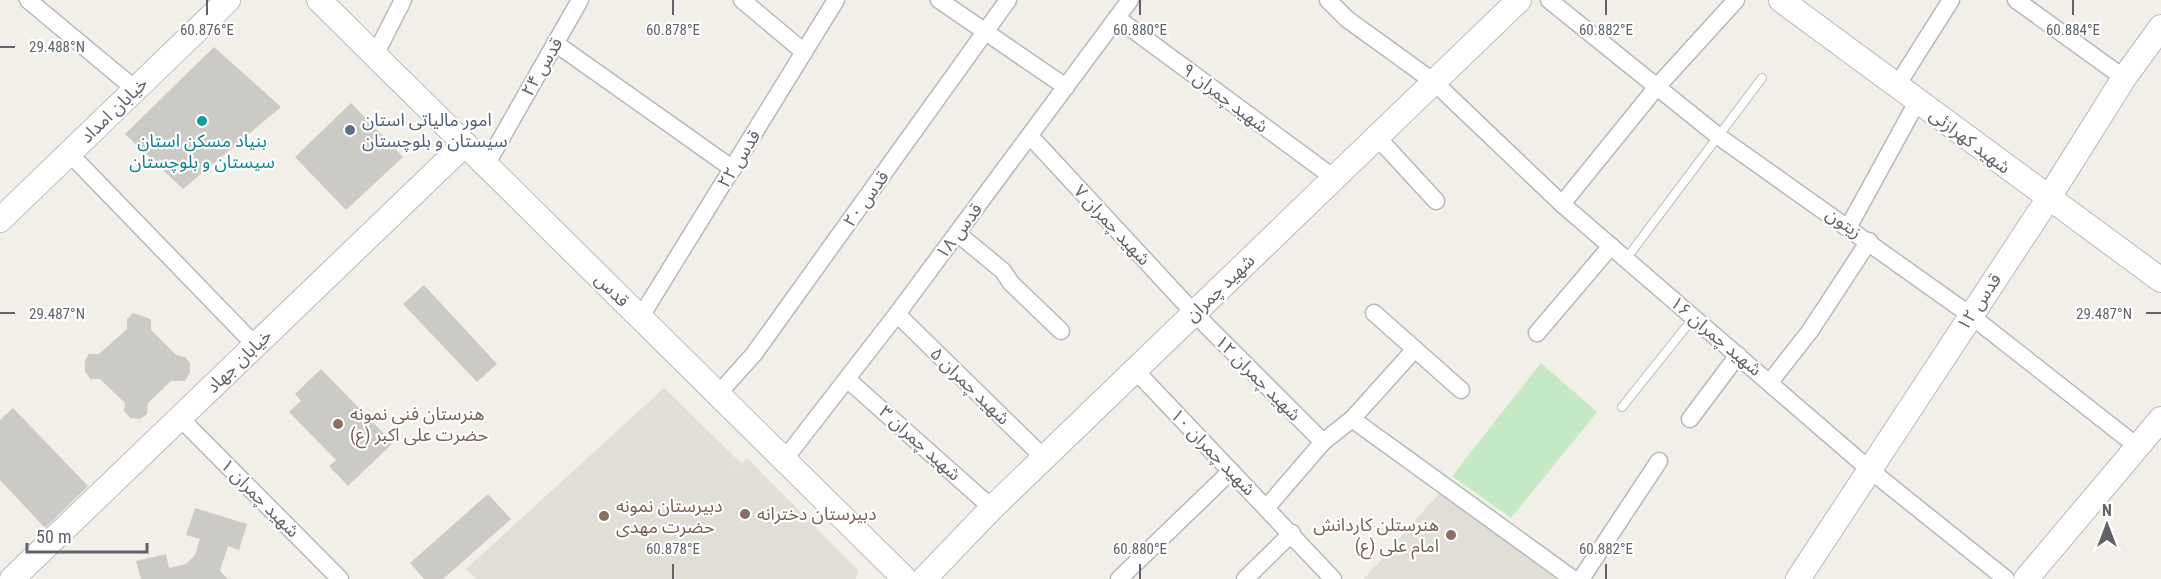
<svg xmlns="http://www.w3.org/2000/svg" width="2161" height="579" font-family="'Roboto Condensed','Noto Sans Arabic',sans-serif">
<rect width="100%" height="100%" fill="#f1efe8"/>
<g fill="#e1ded6">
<polygon points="664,388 741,463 701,501 747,458 858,570 856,579 476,579 466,569"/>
<polygon points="1441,491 1556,579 1364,579"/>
</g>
<polygon fill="#c5e8c5" points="1541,363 1597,412 1511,518 1452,476"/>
<g fill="#cccac5">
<polygon points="214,47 281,107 183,189 125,134"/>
<polygon points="351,103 403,157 346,210 295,157"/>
<polygon points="424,285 497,364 477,382 403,304"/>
<polygon points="133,313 151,319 151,330 176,355 185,357 190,363 190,373 185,381 171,381 148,403 147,414 140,419 130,418 124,411 125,403 100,379 91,379 85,372 85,361 89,354 99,354 127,329 127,319"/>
<polygon points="321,369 393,443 348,486 329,466 336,460 289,412 301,401 295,394"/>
<polygon points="13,408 88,486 45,528 0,480 0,420"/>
<polygon points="488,494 511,519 443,579 424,579 410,563"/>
<polygon points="195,508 247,524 239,550 228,546 220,571 228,579 141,579 136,561 166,554 169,568 186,564 195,555 200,539 186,535"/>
</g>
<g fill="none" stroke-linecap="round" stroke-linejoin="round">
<defs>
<g id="lane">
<polyline points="1626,259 1762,78"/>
<polyline points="1622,407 1694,317"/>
</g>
<g id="street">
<polyline points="28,0 135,89"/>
<polyline points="742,0 804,52"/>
<polyline points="939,0 1066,87"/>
<polyline points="1328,0 1347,19 1434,82 1562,204 1870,470 2006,579"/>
<polyline points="1549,0 1718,136 1970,315 2138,447"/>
<polyline points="2016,0 2124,78"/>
<polyline points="1117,18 1334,178"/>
<polyline points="555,43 733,169"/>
<polyline points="375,55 403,0"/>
<polyline points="1896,87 1951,0"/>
<polyline points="1030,136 1194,313 1323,442"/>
<polyline points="1377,137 1436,201"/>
<polyline points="69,153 255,345"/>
<polyline points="486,165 580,0"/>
<polyline points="1562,204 1656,88 1736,0"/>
<polyline points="1849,226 1917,102"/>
<polyline points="957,233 1003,271 1011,283 1061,331"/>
<polyline points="1374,313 1461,390"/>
<polyline points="897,314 1044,458"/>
<polyline points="640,318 836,0"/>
<polyline points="1537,333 1611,246"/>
<polyline points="1135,370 1333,579"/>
<polyline points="847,379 992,508"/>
<polyline points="1770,382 1810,331 1869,241"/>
<polyline points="718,394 754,354 1008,0"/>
<polyline points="180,418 340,579"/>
<polyline points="1352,419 1573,579"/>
<polyline points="1690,419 1738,355"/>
<polyline points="784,460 897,314 1130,0"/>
<polyline points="1267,507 1323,442 1352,419 1415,349"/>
<polyline points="1119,579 1231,471"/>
<polyline points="1245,579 1292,533"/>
<polyline points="1581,579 1659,461"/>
</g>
<g id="secondary">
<polyline points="319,0 905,579"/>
<polyline points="1781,0 2161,280"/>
<polyline points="0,220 228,0"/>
<polyline points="12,579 465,144"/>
<polyline points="924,579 992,508 1519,0"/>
<polyline points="1798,579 2048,199 2124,78 2161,27"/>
<polyline points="2026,579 2161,419"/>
</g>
</defs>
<use href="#lane" stroke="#b5b8bc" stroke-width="10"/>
<use href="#street" stroke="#b5b8bc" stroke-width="19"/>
<use href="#secondary" stroke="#b6babf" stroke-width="26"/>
<use href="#lane" stroke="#fff" stroke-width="8"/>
<use href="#street" stroke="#fff" stroke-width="16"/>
<use href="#secondary" stroke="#fff" stroke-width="24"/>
</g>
<path fill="none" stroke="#5f6368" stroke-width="2" d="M207,0v15M673,0v15M1140,0v15M1606,0v15M2073,0v15M0,47h15M0,313h15M2146,313h15M673,564v15M1140,564v15M1606,564v15"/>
<circle fill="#0f9aa8" stroke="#fff" stroke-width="2" cx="202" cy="121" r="6"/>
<circle fill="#5c6f8a" stroke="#fff" stroke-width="2" cx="350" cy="130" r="6"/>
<g fill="#8d6e63" stroke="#fff" stroke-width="2">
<circle cx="338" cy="424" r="6"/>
<circle cx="745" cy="514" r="6"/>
<circle cx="604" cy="516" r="6"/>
<circle cx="1451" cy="535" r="6"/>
</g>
<g text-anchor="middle" stroke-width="4.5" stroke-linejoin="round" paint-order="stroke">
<g font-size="18" fill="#5f6368" stroke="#fff">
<text transform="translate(542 67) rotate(-60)" y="6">قدس ۲۴</text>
<text transform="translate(1225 98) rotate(37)" y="6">شهید چمران ۹</text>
<text transform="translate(114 110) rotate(-44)" y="6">خیابان امداد</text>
<text transform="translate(1970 141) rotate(37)" y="6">شهید کهرازئی</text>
<text transform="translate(739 159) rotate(-58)" y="6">قدس ۲۲</text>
<text transform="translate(866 199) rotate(-54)" y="6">قدس ۲۰</text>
<text transform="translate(1844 223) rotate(35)" y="6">زیتون</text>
<text transform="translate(1112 225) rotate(47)" y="6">شهید چمران ۷</text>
<text transform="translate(959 231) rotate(-53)" y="6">قدس ۱۸</text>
<text transform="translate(1220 288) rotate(-44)" y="6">شهید چمران</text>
<text transform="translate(612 290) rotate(45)" y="6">قدس</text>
<text transform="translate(1979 302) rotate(-56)" y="6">قدس ۱۲</text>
<text transform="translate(1716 336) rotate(40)" y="6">شهید چمران ۱۶</text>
<text transform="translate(239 361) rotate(-44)" y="6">خیابان جهاد</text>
<text transform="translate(1258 378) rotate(45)" y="6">شهید چمران ۱۲</text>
<text transform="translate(970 386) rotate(44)" y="6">شهید چمران ۵</text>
<text transform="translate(920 443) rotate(42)" y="6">شهید چمران ۳</text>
<text transform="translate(1213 452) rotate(46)" y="6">شهید چمران ۱۰</text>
<text transform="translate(260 498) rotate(45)" y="6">شهید چمران ۱</text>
</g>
<g font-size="18" fill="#4e5e75" stroke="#fff" text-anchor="start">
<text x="362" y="126">امور مالیاتی استان<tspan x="362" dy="21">سیستان و بلوچستان</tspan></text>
</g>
<g font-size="18" fill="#0d838f" stroke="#fff">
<text x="202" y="147">بنیاد مسکن استان<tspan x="202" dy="21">سیستان و بلوچستان</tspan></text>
</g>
<g font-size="18" fill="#785e54" stroke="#fff" text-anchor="start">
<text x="350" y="420">هنرستان فنی نمونه<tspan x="350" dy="21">حضرت علی اکبر (ع)</tspan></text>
<text x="616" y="512">دبیرستان نمونه<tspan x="616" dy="21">حضرت مهدی</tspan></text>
<text x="757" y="520">دبیرستان دخترانه</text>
<text x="1439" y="531" text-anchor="end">هنرستلن کاردانش<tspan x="1439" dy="21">امام علی (ع)</tspan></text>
</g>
</g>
<g font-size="15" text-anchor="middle" fill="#5f6368" stroke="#fff" stroke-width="4.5" stroke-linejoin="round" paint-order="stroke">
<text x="207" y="35">60.876°E</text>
<text x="673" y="35">60.878°E</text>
<text x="1140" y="35">60.880°E</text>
<text x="1606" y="35">60.882°E</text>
<text x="2073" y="35">60.884°E</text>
<text x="57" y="52">29.488°N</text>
<text x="57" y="319">29.487°N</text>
<text x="2104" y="319">29.487°N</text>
<text x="673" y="554">60.878°E</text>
<text x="1140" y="554">60.880°E</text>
<text x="1606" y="554">60.882°E</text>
</g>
<g transform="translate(2107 525)" stroke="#ffffff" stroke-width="4.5" paint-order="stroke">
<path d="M0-4.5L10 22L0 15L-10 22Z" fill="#5f6368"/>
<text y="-9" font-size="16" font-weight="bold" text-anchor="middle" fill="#5f6368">N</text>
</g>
<path d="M27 543v9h120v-9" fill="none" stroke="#5f6368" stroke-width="3"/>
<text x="36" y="543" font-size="18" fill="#5f6368" stroke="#ffffff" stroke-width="4.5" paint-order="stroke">50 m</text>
</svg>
